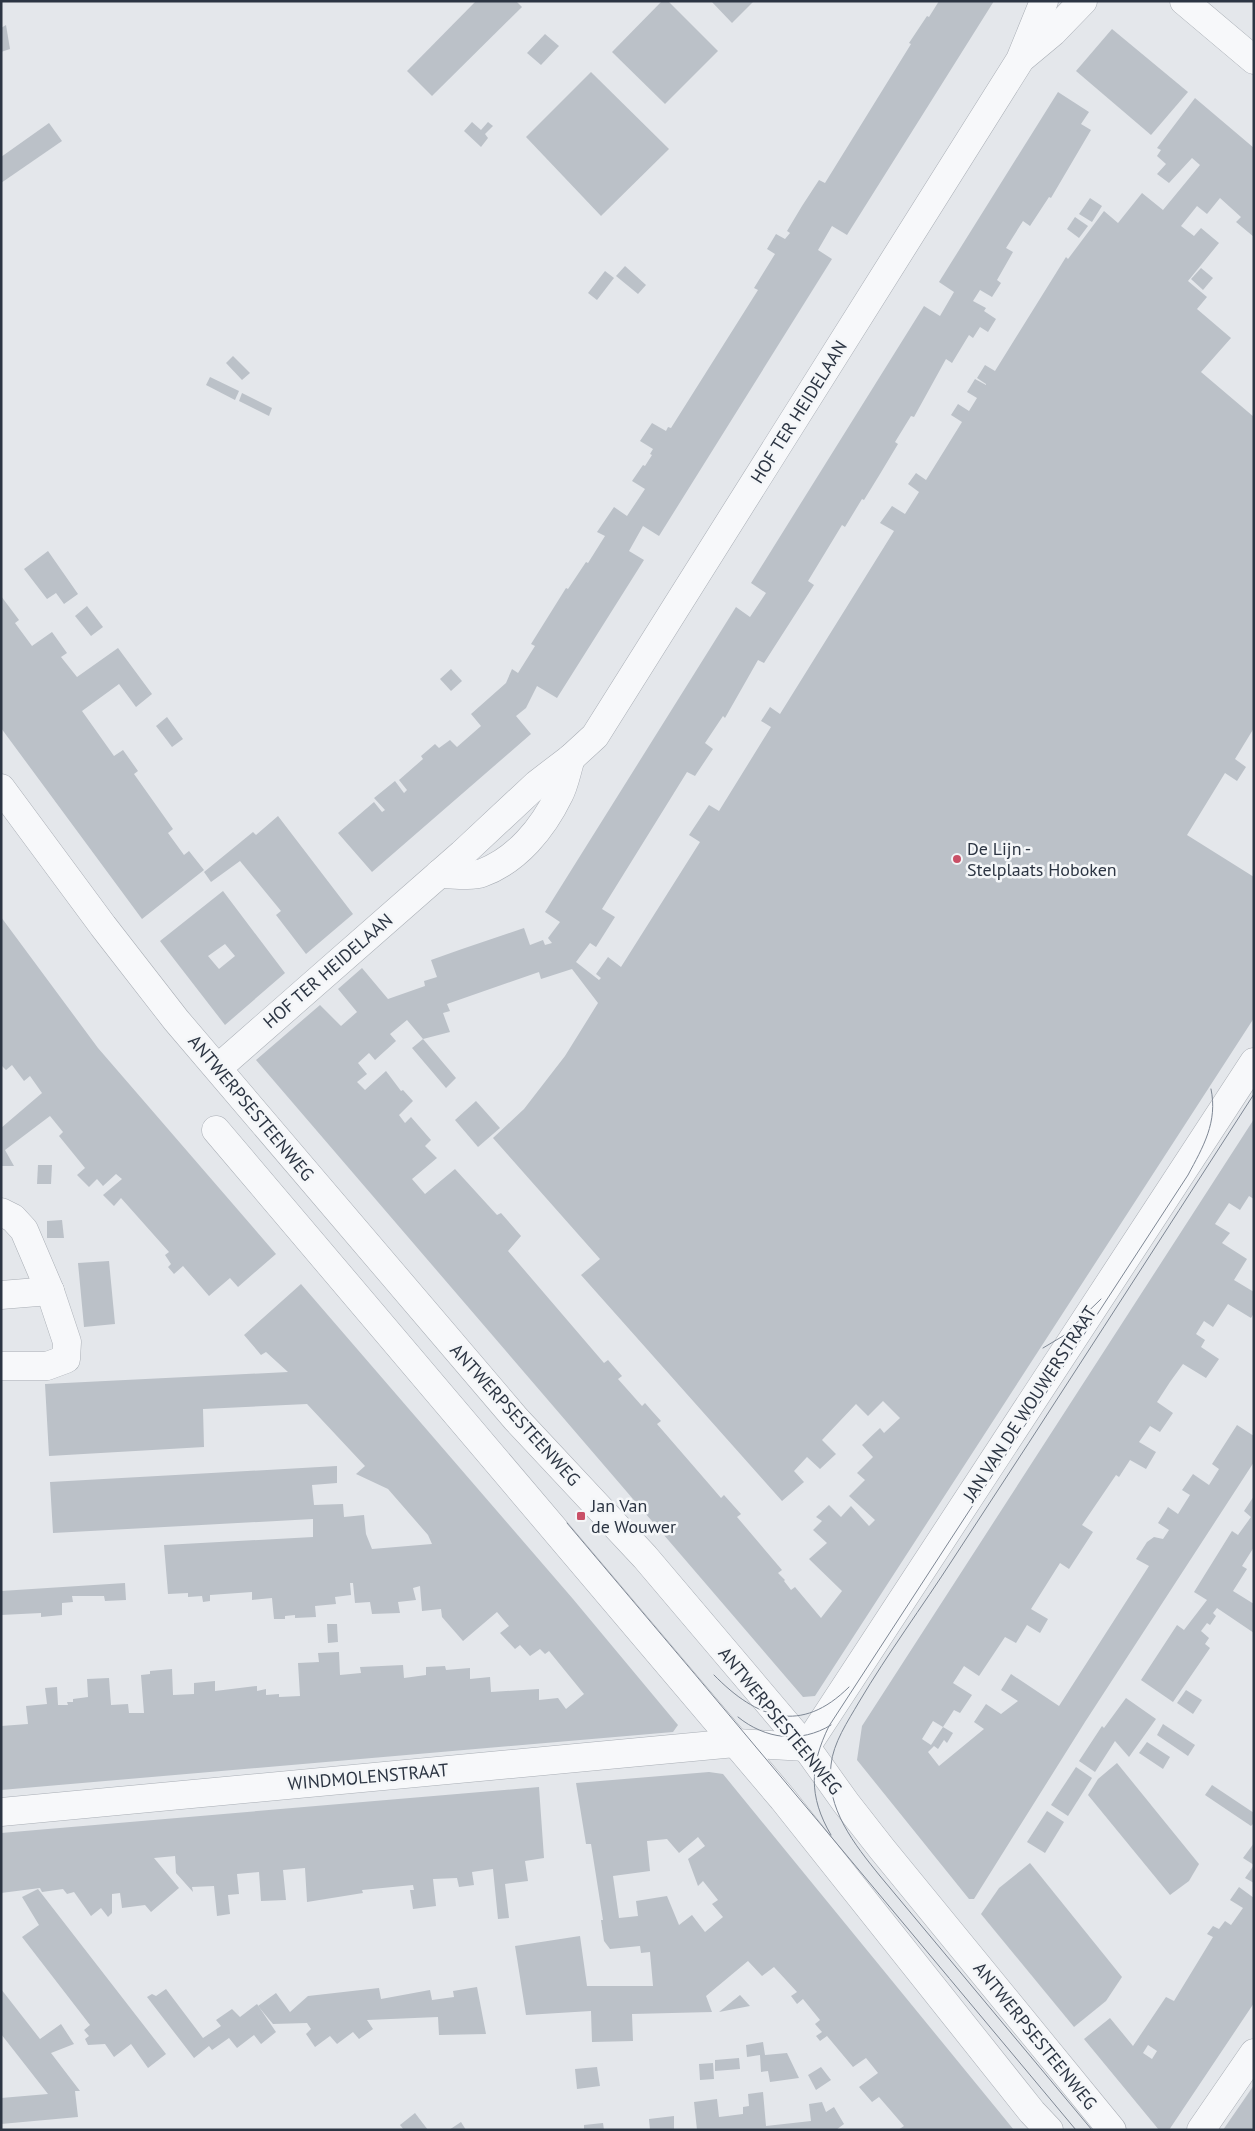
<svg xmlns="http://www.w3.org/2000/svg" width="1255" height="2131" font-family="'PT Sans',sans-serif">
<rect width="100%" height="100%" fill="#e4e7eb"/>
<g fill="#bbc1c8" fill-rule="evenodd">
<polygon points="476,1 516,1 522,7 432,96 407,71"/>
<polygon points="662,1 668,1 718,51 665,104 612,52"/>
<polygon points="711,1 754,1 732,23"/>
<polygon points="939,1 994,1 847,235 832,226 818,250 832,259 659,536 643,526 629,551 644,560 557,698 537,686 526,708 516,716 531,734 372,872 338,833 374,802 382,812 385,810 374,798 395,781 404,793 407,790 399,780 423,759 421,756 435,744 439,748 450,740 457,747 481,726 471,714 506,683 512,669 518,673 535,646 531,644 566,588 568,589 586,562 588,563 605,536 597,532 614,507 627,516 645,489 632,481 643,465 645,466 652,455 650,454 653,449 640,441 652,423 666,431 668,427 671,428 758,290 754,288 775,254 767,249 776,234 785,239 790,233 787,231 802,206 819,180 825,183 911,44 909,43 927,16 929,17"/>
<polygon points="6,25 10,49 1,52 1,28"/>
<polygon points="1112,29 1188,92 1151,135 1076,71"/>
<polygon points="545,34 559,46 541,65 527,53"/>
<polygon points="591,72 669,149 601,216 526,137"/>
<path d="M1058,92l31,20 -8,12 10,6 -40,68 -2,-1 -19,29 -7,-5 -17,27 7,4 -16,28 4,3 -9,14 -12,-7 -7,11 13,7 -2,3 12,8 -8,13 -8,-5 -7,11 -4,-3 -17,28 -6,-4 -32,58 -3,-1 -16,26 3,2 -18,30 -16,26 -2,-1 -17,28 -3,-2 -34,56 6,4 -50,78 -6,-3 -33,58 -2,-2 -18,27 8,6 -18,27 -8,-4 -85,137 13,8 -19,30 -6,-4 -14,19 23,18 2,-2 -5,-4 12,-17 13,10 79,-125 -11,-7 20,-30 10,6 52,-84 -10,-6 9,-14 10,7 114,-183 -14,-8 12,-17 13,8 14,-22 -11,-8 8,-11 10,7 36,-58 -11,-7 7,-11 11,7 8,-13 -10,-6 8,-13 11,6v-1l-9,-6 8,-13 10,6 71,-114 2,2 36,-48 14,12 24,-30 21,17 37,-45 -8,-7 -23,25 -12,-9 9,-10 -9,-8 4,-6 -4,-2 38,-50 59,50v89l-18,-15 5,-5 -21,-19 -13,16 -10,-8 -16,20 13,10 7,-8 18,15 -31,38 19,16 -10,12 34,29 -30,34 53,45v311l-19,31 11,8 -9,14 -12,-8 -38,62 67,42v141l-439,678 -12,1 -547,-637 64,-55 21,21 16,-14 -19,-23 24,-21 26,31 37,-13 -1,-5 13,-4 -6,-17 31,-11 62,-21 6,17 13,-5 2,5 7,-2 -4,-5 12,-16 -15,-10 191,-305 14,10 16,-24 -15,-10 173,-277 16,10 14,-24 -15,-10zM572,969l26,34 -33,53 -41,53 -31,29 107,121 -19,16 201,226 22,-19 -10,-11 13,-14 13,12 16,-15 -14,-14 34,-36 12,12 15,-15 17,17 -16,15 -4,-5 -18,17 11,12 -16,16 8,7 -16,16 26,24 -6,6 -18,-20 -10,11 -12,-12 -13,12 6,4 -9,9 14,13 -18,16 33,32 -21,27 -26,-31 -4,3 -7,-9 1,-1 -7,-7 4,-3 -45,-53 4,-3 -17,-19 -3,3 -12,-14 -52,-60 4,-3 -9,-10 -7,-8 -3,3 -24,-27 4,-3 -14,-16 -4,3 -96,-112 13,-15 -20,-23 -4,2 -42,-46 -30,25 -13,-15 25,-21 -12,-12 6,-6 -20,-23 -6,6 -6,-8 14,-14 -10,-11 -2,1 -15,-20 -21,19 -8,-8 10,-8 -9,-11 11,-10 6,7 21,-19 -6,-7 17,-14 16,19 -11,9 34,40 10,-10 -33,-39 27,-7 -7,-19 7,-2 -3,-7 92,-32 2,7z"/>
<polygon points="472,122 481,130 488,122 493,126 485,134 488,138 481,147 464,131"/>
<polygon points="49,123 62,141 1,183 1,157"/>
<polygon points="1090,198 1102,206 1092,222 1079,214"/>
<polygon points="1075,217 1088,226 1079,238 1067,229"/>
<polygon points="625,266 646,285 638,294 616,276"/>
<polygon points="1201,268 1213,278 1203,290 1191,279"/>
<polygon points="605,271 614,278 597,300 588,293"/>
<polygon points="233,356 250,373 242,380 226,363"/>
<polygon points="210,377 239,391 235,400 206,385"/>
<polygon points="242,393 272,408 269,416 239,401"/>
<polygon points="48,551 78,594 64,604 56,593 47,599 24,569"/>
<polygon points="1,596 19,620 15,623 32,646 52,632 67,653 61,657 77,677 118,648 152,694 136,707 119,684 82,711 114,756 123,750 138,771 134,774 173,829 168,833 184,855 189,851 204,870 142,919 1,728"/>
<polygon points="87,606 103,627 91,636 75,616"/>
<polygon points="451,669 462,681 451,691 440,679"/>
<polygon points="167,717 183,739 172,747 156,726"/>
<polygon points="278,816 353,914 306,954 276,915 281,911 240,861 211,882 204,872 253,832 256,835"/>
<path d="M223,891l62,82 -60,52 -65,-84zM225,944l10,12 -16,13 -11,-13z"/>
<polygon points="1,917 98,1048 276,1254 238,1287 230,1278 209,1296 183,1266 174,1274 168,1267 171,1264 165,1255 169,1252 121,1198 114,1206 103,1195 122,1179 116,1174 103,1186 97,1179 89,1187 77,1175 85,1168 59,1136 63,1132 50,1116 5,1150 14,1166 1,1166 1,1128 42,1093 30,1076 24,1081 12,1065 6,1070 1,1065"/>
<polygon points="476,1101 500,1128 478,1147 455,1120"/>
<path d="M1254,1119v80l-5,-3 -9,14 -11,-7 -14,21 15,9 -8,10 25,16 -13,21 20,12v21l-3,5 -23,-14 -15,23 -9,-6 -8,13 9,6 -4,7 18,12 -13,19 -23,-14 -13,18 -13,20 16,11 -13,19 -10,-6 -11,16 17,10 -10,17 -16,-9 -11,17 -3,-2 -34,50 11,7 -24,37 -9,-6 -29,46 17,10 -8,14 -13,-8 -11,18 -11,-6 -26,39 -15,-10 -11,17 19,12 -12,18 -6,-3 -11,17 10,6 -6,10 -3,-3 -6,9 -4,-3 -6,6 11,14 45,-37 -10,-7 12,-18 15,10 17,-13 -17,-11 10,-16 48,32 90,-140 -13,-7 11,-17 7,-5 9,2 6,-9 -11,-7 10,-16 10,7 12,-19 -8,-5 11,-16 16,11 10,-16 -7,-5 25,-39 17,11v26l-169,260 -111,177h-5l-112,-139 5,-34zM933,1721l10,6 -12,18 -9,-6z"/>
<polygon points="38,1165 52,1165 51,1184 37,1184"/>
<polygon points="62,1220 64,1238 47,1238 47,1221"/>
<polygon points="109,1261 115,1324 84,1327 78,1263"/>
<polygon points="301,1284 573,1599 678,1725 673,1732 1,1790 1,1726 28,1724 26,1706 47,1704 45,1688 57,1687 58,1705 68,1705 67,1702 73,1702 73,1699 88,1697 87,1679 109,1678 111,1705 128,1704 129,1713 144,1713 141,1675 150,1674 150,1671 172,1669 173,1695 194,1694 194,1683 215,1681 215,1691 257,1686 257,1691 266,1689 266,1695 279,1694 279,1697 300,1696 298,1663 319,1662 318,1653 339,1652 340,1675 361,1673 360,1667 403,1665 404,1678 426,1675 426,1667 445,1666 446,1670 470,1668 470,1679 490,1677 491,1692 539,1689 539,1700 558,1698 566,1709 584,1694 549,1651 545,1654 540,1649 530,1656 520,1645 515,1649 500,1633 509,1626 497,1612 463,1641 442,1617 441,1609 422,1611 420,1586 413,1588 416,1600 398,1602 400,1613 372,1614 370,1602 355,1603 353,1583 350,1583 351,1595 335,1597 336,1604 315,1606 316,1617 295,1618 295,1615 285,1616 285,1619 274,1619 272,1598 252,1600 252,1592 210,1595 210,1601 203,1602 202,1596 188,1597 188,1593 168,1594 164,1545 313,1537 313,1519 53,1533 50,1482 337,1466 337,1483 312,1485 314,1505 343,1504 344,1517 364,1515 366,1534 372,1549 432,1544 428,1535 388,1489 356,1474 365,1466 307,1404 203,1409 204,1447 49,1456 45,1384 288,1372 266,1352 261,1355 244,1335"/>
<polygon points="1254,1496 1254,1547 1242,1566 1247,1569 1233,1591 1254,1604 1254,1633 1217,1608 1213,1613 1216,1616 1210,1625 1207,1623 1201,1631 1209,1638 1205,1644 1210,1648 1173,1702 1141,1680 1177,1625 1184,1630 1207,1600 1194,1592 1232,1531 1238,1535 1251,1517 1244,1511"/>
<polygon points="125,1583 126,1600 105,1601 104,1596 72,1596 73,1602 62,1603 62,1615 41,1617 41,1613 1,1615 1,1591"/>
<polygon points="327,1624 337,1624 338,1642 328,1643"/>
<polygon points="1186,1690 1202,1700 1193,1714 1177,1703"/>
<polygon points="1126,1698 1156,1719 1129,1757 1115,1741 1095,1772 1079,1761 1102,1726 1104,1728"/>
<polygon points="1163,1724 1195,1745 1188,1756 1157,1735"/>
<polygon points="1147,1742 1170,1757 1163,1769 1139,1753"/>
<polygon points="1117,1763 1199,1864 1189,1881 1170,1895 1088,1795 1098,1779"/>
<polygon points="1076,1767 1092,1778 1068,1816 1051,1805"/>
<path d="M709,1772l14,2 291,356h-116l6,-4 -25,-29 -7,5 -13,-15 19,-14 -12,-15 -13,9 -26,-31 -7,5 -4,-5 6,-4 -7,-8 5,-4 -17,-21 -6,5 -6,-8 6,-4 -23,-25 -12,9 -14,-15 -42,35 6,16 -80,2 1,27 -41,1 -1,-31 -65,4 -11,-69 65,-10 7,50h66l-3,-34 -9,1 -1,-7 -30,3 -6,-8 -3,-21h2l-12,-76h-5l-10,-61zM698,1837l7,9 -17,13 10,27 5,-5 15,19 -6,4 11,13 -18,15 -13,-17 -13,10 -12,-29 -31,5 2,15 -19,2 -6,-42 37,-5 -3,-30 20,-2 12,14z"/>
<polygon points="1212,1785 1254,1813 1254,1823 1251,1826 1205,1795"/>
<polygon points="539,1787 544,1858 525,1861 528,1881 505,1884 509,1918 498,1919 493,1869 472,1872 474,1885 459,1887 457,1878 433,1879 436,1906 413,1909 410,1890 414,1890 413,1885 362,1890 363,1893 307,1902 305,1868 283,1870 286,1900 261,1901 259,1872 237,1874 239,1894 228,1895 230,1914 217,1916 214,1886 192,1887 193,1892 176,1873 175,1856 154,1858 179,1888 151,1912 145,1905 122,1908 120,1893 112,1894 112,1913 108,1917 101,1908 91,1916 74,1892 67,1894 63,1889 42,1892 40,1888 1,1893 1,1833"/>
<polygon points="1047,1811 1064,1822 1045,1853 1027,1842"/>
<polygon points="1254,1843 1254,1865 1243,1858"/>
<polygon points="1030,1863 1122,1977 1106,2001 1074,2027 981,1914 999,1888"/>
<polygon points="1254,1865 1254,1883 1245,1878"/>
<path d="M1239,1887l15,11v105l-85,127h-10l-75,-91 26,-21 23,28 33,-49 8,4 39,-64 -6,-3 6,-8 6,3 6,-8 6,4 12,-17 -13,-8zM1148,2045l9,6 -5,8 -9,-6z"/>
<polygon points="38,1889 166,2054 148,2068 131,2044 114,2057 105,2044 88,2045 85,2039 89,2036 84,2030 90,2025 22,1937 39,1925 22,1897"/>
<polygon points="477,1987 486,2034 439,2035 438,2017 367,2020 373,2029 359,2039 353,2032 337,2044 330,2036 315,2047 306,2034 311,2029 307,2023 273,2024 258,2006 276,1993 290,2012 308,1996 379,1988 381,1999 430,1990 432,2000 454,1997 453,1991"/>
<polygon points="1,1989 40,2039 61,2024 74,2044 51,2053 80,2091 75,2091 78,2117 1,2124 1,2098 48,2094 1,2034"/>
<polygon points="166,1989 203,2038 221,2026 216,2020 232,2009 240,2017 257,2004 276,2032 261,2044 254,2035 237,2048 229,2038 212,2050 209,2046 194,2058 147,1997 152,1994 156,1996"/>
<polygon points="740,1995 750,2006 719,2012"/>
<polygon points="763,2042 765,2055 787,2053 799,2078 770,2082 768,2071 761,2072 760,2055 747,2057 746,2045"/>
<polygon points="739,2058 740,2069 715,2071 715,2060"/>
<polygon points="713,2063 714,2079 700,2080 699,2064"/>
<polygon points="597,2067 600,2086 577,2089 575,2069"/>
<polygon points="821,2067 831,2080 816,2090 808,2075"/>
<polygon points="1254,2085 1254,2130 1223,2130"/>
<polygon points="763,2092 766,2126 811,2121 809,2104 822,2102 826,2112 834,2107 844,2124 836,2130 697,2130 694,2102 717,2099 719,2117 743,2114 743,2107 749,2106 748,2094"/>
<polygon points="415,2113 428,2130 404,2130 400,2125"/>
<polygon points="674,2116 674,2130 650,2130 649,2119"/>
<polygon points="461,2122 466,2130 449,2130"/>
<polygon points="603,2123 604,2130 584,2130 584,2125"/>
</g>
<g fill="none" stroke-linecap="round" stroke-linejoin="round">
<defs>
<g id="minor">
<polyline points="1023,57 1053,32 1083,1"/>
<path d="M439,874c13,0 31,3 43,-1 35,-13 61,-45 77,-78 6,-11 8,-25 12,-37"/>
<polyline points="218,1068 462,854 537,784 571,758 595,736 1020,60 1044,1"/>
<polyline points="1,1212 13,1218 24,1230 50,1291 67,1342 66,1359 47,1366 1,1366"/>
<polyline points="1,1295 50,1291"/>
<polyline points="1,1812 735,1743 806,1747 1254,1062"/>
<polyline points="1201,2130 1254,2053"/>
</g>
<g id="tertiary">
<polyline points="1184,1 1254,60"/>
<polyline points="1,788 103,926 176,1020 516,1419 645,1557 806,1747 846,1803 882,1849 1112,2130"/>
<polyline points="216,1130 783,1799 1032,2112 1049,2130"/>
</g>
</defs>
<use href="#minor" stroke="#a9aeb5" stroke-width="29"/>
<use href="#tertiary" stroke="#a9aeb5" stroke-width="29"/>
<use href="#minor" stroke="#f7f8fa" stroke-width="28"/>
<use href="#tertiary" stroke="#f7f8fa" stroke-width="28"/>
<g stroke="#7e8794" stroke-width="1">
<polyline points="1043,1348 1063,1336 1101,1299"/>
<path d="M567,1523c171,201 340,405 509,607"/>
<path d="M714,1675c43,44 87,60 135,12"/>
<path d="M738,1717c27,22 62,27 93,8"/>
<path d="M831,1835c-23,-39 -21,-70 -2,-109l359,-551c15,-28 30,-53 23,-86"/>
<path d="M1092,2130l-212,-254c-25,-31 -55,-68 -49,-111 2,-22 17,-44 28,-63 29,-49 63,-95 94,-143 101,-154 201,-310 301,-465"/>
</g>
</g>
<g fill="#c95067" stroke="#f4f6f8" stroke-width="2">
<circle cx="957" cy="859" r="5"/>
<rect x="576" y="1511" width="10" height="10" rx="2.5"/>
</g>
<g text-anchor="middle" stroke-width="5" stroke-linejoin="round" paint-order="stroke">
<g font-size="18" fill="#2c3543" stroke="#f4f6f8">
<text transform="translate(799 412) rotate(-58)" y="6">HOF TER HEIDELAAN</text>
<text transform="translate(328 971) rotate(-41)" y="6">HOF TER HEIDELAAN</text>
<text transform="translate(251 1108) rotate(50)" y="6">ANTWERPSESTEENWEG</text>
<text transform="translate(1030 1404) rotate(-57)" y="6">JAN VAN DE WOUWERSTRAAT</text>
<text transform="translate(515 1415) rotate(48)" y="6">ANTWERPSESTEENWEG</text>
<text transform="translate(780 1721) rotate(51)" y="6">ANTWERPSESTEENWEG</text>
<text transform="translate(368 1777) rotate(-5)" y="6">WINDMOLENSTRAAT</text>
<text transform="translate(1035 2036) rotate(51)" y="6">ANTWERPSESTEENWEG</text>
</g>
<g font-size="18" fill="#2c3543" stroke="#f4f6f8" text-anchor="start">
<text x="967" y="855">De Lijn -<tspan x="967" dy="21">Stelplaats Hoboken</tspan></text>
<text x="591" y="1512">Jan Van<tspan x="591" dy="21">de Wouwer</tspan></text>
</g>
</g>
<rect width="1255" height="2131" fill="none" stroke="#2c3543" stroke-width="5"/>
</svg>
